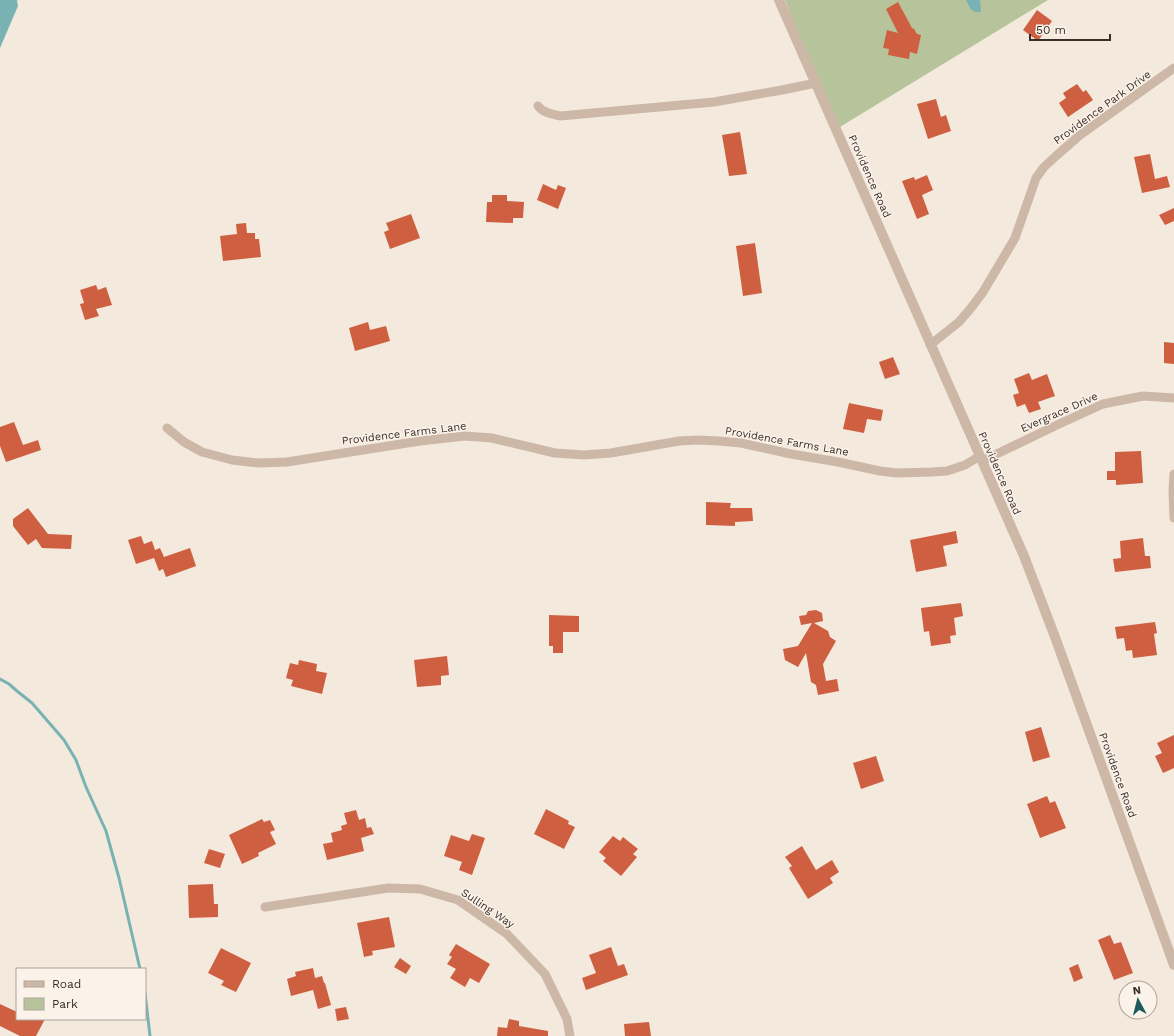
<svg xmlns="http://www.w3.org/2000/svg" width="1174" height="1036" font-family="'Work Sans',sans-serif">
<rect width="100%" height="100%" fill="#f4e9dd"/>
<polygon fill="#b7c49b" points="785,0 1048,0 835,130"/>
<g fill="#79b2b3">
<polygon points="0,0 17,0 18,6 0,48"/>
<path d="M966,0h14l1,12c-10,1 -11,-4 -15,-12z"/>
</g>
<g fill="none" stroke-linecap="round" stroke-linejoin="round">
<g stroke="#79b2b3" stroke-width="3">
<polyline points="0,679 9,684 17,691 32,703 64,740 76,760 86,787 106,831 119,878 140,969"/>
<polyline points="145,993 150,1036"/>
</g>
</g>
<g fill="#ce6041">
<polygon points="898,2 912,28 914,29 917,34 921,35 917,54 910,52 909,59 888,55 889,49 883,48 887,30 898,33 886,9"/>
<polygon points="1037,10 1052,21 1038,41 1023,30"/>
<polygon points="1077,84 1083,92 1086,90 1093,100 1068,117 1059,103 1066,98 1063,93"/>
<polygon points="936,99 941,117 946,115 951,131 928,139 917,104"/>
<polygon points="740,132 747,174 729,176 722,135"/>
<polygon points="1150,154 1155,179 1167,176 1170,187 1142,193 1134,157"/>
<polygon points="927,175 933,190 922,195 929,214 917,219 902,181 914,177 915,180"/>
<polygon points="543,184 556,190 558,185 566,188 558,209 537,200"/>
<polygon points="492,195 507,195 507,201 524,202 523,218 513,218 513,223 486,222 487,202 492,202"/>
<polygon points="1174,208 1174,221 1165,225 1159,215"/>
<polygon points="411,214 420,238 390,249 384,232 389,230 386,223"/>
<polygon points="246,223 247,233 255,233 255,239 259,239 261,257 223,261 220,236 237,234 236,224"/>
<polygon points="755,243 762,293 743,296 736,246"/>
<polygon points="96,285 98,290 106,287 112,305 96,309 99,316 85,320 80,304 84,303 80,290"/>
<polygon points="368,322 370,330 386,326 390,341 355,351 349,328"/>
<polygon points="1164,342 1174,343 1174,364 1164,363"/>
<polygon points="893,357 900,374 885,379 879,362"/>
<polygon points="1029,373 1032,380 1047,374 1055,396 1038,402 1041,409 1029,413 1025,404 1017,407 1013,395 1019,393 1014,379"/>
<polygon points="849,403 883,410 881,421 867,419 864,433 843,429"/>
<polygon points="14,422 23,445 38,440 41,450 6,462 0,446 0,427"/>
<polygon points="1141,451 1143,483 1116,485 1116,480 1107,480 1107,471 1115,471 1115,452"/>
<polygon points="706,502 731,503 730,508 752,508 753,521 735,522 735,526 706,525"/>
<polygon points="28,508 48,534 72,535 71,549 42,548 36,539 28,545 13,526 13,519"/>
<polygon points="956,531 958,543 943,546 947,566 916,572 910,540"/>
<polygon points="141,536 144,544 152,541 155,550 160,548 164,557 190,548 196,566 166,577 163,569 159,571 154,558 136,564 128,540"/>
<polygon points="1143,538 1145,556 1150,556 1151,568 1115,572 1113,559 1121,558 1120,541"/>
<polygon points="961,603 963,616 954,618 956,635 950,636 951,643 931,646 929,631 924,632 921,608"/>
<polygon points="816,610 822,613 823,621 814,623 828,631 830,637 836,641 823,664 826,681 837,679 839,691 818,695 816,685 811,682 806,653 798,667 785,660 783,649 798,646 812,623 801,625 799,616 806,615 808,611"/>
<polygon points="549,615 579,616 579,632 563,632 563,653 553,653 553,646 549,646"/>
<polygon points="1155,622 1157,633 1154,634 1157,655 1133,658 1132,650 1126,651 1124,638 1117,639 1115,627"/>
<polygon points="447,656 449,675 441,676 441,685 417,687 414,660"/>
<polygon points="299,660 317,664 316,671 327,673 322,694 291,686 293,680 286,678 290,663 298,665"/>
<polygon points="1041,727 1050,757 1033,762 1025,732"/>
<polygon points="1174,735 1174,768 1163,773 1155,756 1162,753 1157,743"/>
<polygon points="876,756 884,781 861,789 853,763"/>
<polygon points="1047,796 1050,803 1055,801 1066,828 1040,838 1027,804"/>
<polygon points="546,809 569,821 568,824 575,827 564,849 534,834"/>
<polygon points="356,810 359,820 365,818 367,828 371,827 374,834 361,838 364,851 327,860 323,844 333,842 331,833 342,830 341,826 347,824 344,813"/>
<polygon points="262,819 264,822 270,820 275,830 270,832 276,844 258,853 259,856 242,864 229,835"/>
<polygon points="472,834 485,838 472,875 459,870 462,862 444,856 451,835 469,841"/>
<polygon points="613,836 620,841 623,837 638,849 633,854 637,857 621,876 603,861 606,858 599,852"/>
<polygon points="802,846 816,870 832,860 839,872 830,878 833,883 808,899 789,868 792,866 785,857"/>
<polygon points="209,849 225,854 220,868 204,863"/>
<polygon points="213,884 214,904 218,904 218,917 189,918 188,885"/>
<polygon points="389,917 395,947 372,951 373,955 364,957 357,923"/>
<polygon points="1110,935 1114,944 1121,942 1133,973 1114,980 1098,940"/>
<polygon points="456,944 490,964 479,983 470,978 465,987 450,978 456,969 447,964 452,957 449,955"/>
<polygon points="611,947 618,966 624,964 628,975 586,990 582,978 596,973 589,955"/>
<polygon points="221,948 251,963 236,992 221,985 224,981 208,973"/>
<polygon points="400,958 411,966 406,974 394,967"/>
<polygon points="1078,964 1083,978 1074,982 1069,968"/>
<polygon points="313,968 315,978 322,976 324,983 325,983 331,1005 318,1009 313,990 291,996 287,979 296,976 295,972"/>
<polygon points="0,1004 17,1012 17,1019 45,1019 36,1036 20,1036 0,1026"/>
<polygon points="346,1007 349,1019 337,1021 335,1009"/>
<polygon points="509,1019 519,1021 519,1026 548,1031 548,1036 497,1036 498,1027 507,1028"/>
<polygon points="649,1022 651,1036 625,1036 624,1024"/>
</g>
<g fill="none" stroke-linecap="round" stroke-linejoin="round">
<g stroke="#cdb8a7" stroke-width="9">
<path d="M538,106c5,7 14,8 22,10l154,-14 68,-12 34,-7"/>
<polyline points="930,345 959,322 971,308 983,292 1015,238 1036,178 1044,167 1056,156 1080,135 1174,68"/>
<polyline points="167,428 184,442 202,452 232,460 259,463 287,462 420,441 465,436 492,438 555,453 584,455 611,453 679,441 698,440 719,441 741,443 791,454 838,462 880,471 897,473 931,472 947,471 965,465 980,456"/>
<polyline points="982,461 1059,424 1103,404 1143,396 1174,398"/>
<polyline points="1174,474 1173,490 1174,518"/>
<polyline points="265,907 388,888 420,889 458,900 507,934 545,974 567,1019 570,1036"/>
</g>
<polyline stroke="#cdb8a7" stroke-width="10" points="779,0 1024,556 1055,637 1174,965"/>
</g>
<g text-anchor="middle" stroke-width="3" stroke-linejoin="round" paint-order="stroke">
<g font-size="11" fill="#392d28" stroke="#fbf3ea">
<text transform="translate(1102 107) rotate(-36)" y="4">Providence Park Drive</text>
<text transform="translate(870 176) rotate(66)" y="4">Providence Road</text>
<text transform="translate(1059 412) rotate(-24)" y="4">Evergrace Drive</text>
<text transform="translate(404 433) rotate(-7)" y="4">Providence Farms Lane</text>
<text transform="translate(787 441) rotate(10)" y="4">Providence Farms Lane</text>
<text transform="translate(1000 473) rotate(66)" y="4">Providence Road</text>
<text transform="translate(1118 775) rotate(70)" y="4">Providence Road</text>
<text transform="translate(488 908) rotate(34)" y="4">Sulling Way</text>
</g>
</g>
<rect x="16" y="968" width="130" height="52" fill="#fbf3ea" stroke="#ada49c"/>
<rect x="24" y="981" width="20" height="6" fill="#cdb8a7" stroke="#ada49c"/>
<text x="52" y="988" font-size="12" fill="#392d28">Road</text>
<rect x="24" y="998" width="20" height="12" fill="#b7c49b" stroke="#ada49c"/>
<text x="52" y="1008" font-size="12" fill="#392d28">Park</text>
<g transform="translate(1138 1000) rotate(353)"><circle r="19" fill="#fbf3ea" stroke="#ada49c"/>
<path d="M0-3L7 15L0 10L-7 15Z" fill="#1b5b5e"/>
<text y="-6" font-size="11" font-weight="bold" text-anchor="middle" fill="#392d28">N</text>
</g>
<path d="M1030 34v6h80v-6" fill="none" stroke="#392d28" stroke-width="2"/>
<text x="1036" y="34" font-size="12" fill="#392d28" stroke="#fbf3ea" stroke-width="3" paint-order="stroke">50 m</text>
</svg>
